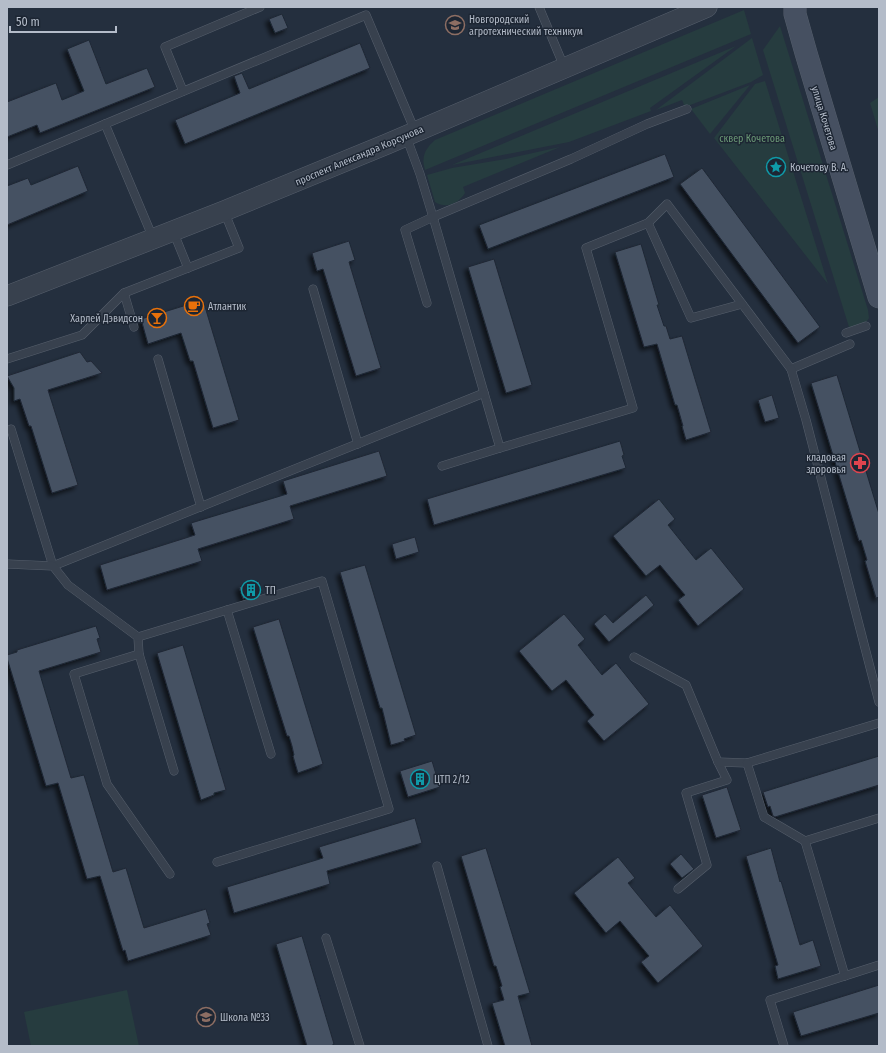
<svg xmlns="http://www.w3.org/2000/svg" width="886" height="1053" font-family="'Fira Sans Condensed',sans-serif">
<defs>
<filter id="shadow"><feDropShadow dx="-3.5" dy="3.5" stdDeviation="2" flood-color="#0009"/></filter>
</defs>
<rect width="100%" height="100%" fill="#242f3e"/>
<g fill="#263c3f">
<path d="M744,10l7,24 -326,136c-4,-14 0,-21 10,-30z"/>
<polygon points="780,26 868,310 869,318 867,321 853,328 849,327 763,50"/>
<polygon points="752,38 763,75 751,82 685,107 682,100 656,110"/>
<polygon points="736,46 650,108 651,111 569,142 452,165"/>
<polygon points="765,81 828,284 714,138 755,84"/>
<polygon points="750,85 710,134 691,109"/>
<polygon points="879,97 879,133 870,103"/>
<path d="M560,147l-97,40 2,6c-7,11 -19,16 -30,9l-8,-27 25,-7 54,-9z"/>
<polygon points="127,990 139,1046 31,1046 24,1012"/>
</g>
<g fill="#455162" stroke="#1f2835" filter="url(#shadow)">
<polygon points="282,14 288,28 275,33 269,19"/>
<polygon points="89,40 106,84 147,68 155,87 40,133 37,125 7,137 7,102 56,83 62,100 84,91 67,49"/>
<polygon points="360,43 370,68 185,144 175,120 240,93 234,76 242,73 249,89"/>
<polygon points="665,154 674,177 488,249 479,225"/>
<polygon points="78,166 88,191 7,225 7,186 28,178 31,185"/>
<polygon points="702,168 820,327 798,343 680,184"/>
<polygon points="349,241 355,260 349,262 381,368 356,376 323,269 317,271 312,253"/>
<polygon points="641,244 659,305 657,305 664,326 666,326 670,339 682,336 711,432 686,440 682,426 683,426 677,405 675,405 657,344 644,347 615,252"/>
<polygon points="494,259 532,385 506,393 468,267"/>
<polygon points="203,300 239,420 213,428 193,361 190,361 181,333 148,344 141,319"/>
<polygon points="80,352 87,362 91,361 102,373 48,390 78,485 52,493 31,426 29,426 20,399 14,401 14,388 7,376"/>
<polygon points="837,375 879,514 879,597 876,598 865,561 867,560 861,540 859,541 811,383"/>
<polygon points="772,395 779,418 765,422 758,400"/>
<polygon points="620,441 624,455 622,456 626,468 434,525 427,499"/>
<polygon points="379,451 387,476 290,506 294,519 198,549 202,561 107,590 100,565 195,535 191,523 287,494 283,481"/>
<polygon points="659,499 675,519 668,525 696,560 711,548 744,589 698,626 678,600 685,595 660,565 646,576 613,536"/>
<polygon points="415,537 419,552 396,559 392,544"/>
<polygon points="365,565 416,735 404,739 405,741 391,745 382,708 380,708 340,572"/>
<polygon points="259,581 262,593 243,599 239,587"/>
<polygon points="646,595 654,605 609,642 594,624 605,614 613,623"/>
<polygon points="564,614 585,639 578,645 602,675 616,663 649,704 604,741 587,721 594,715 566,680 552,691 519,651"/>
<polygon points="279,619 323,764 298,773 293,756 294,755 292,746 289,736 287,736 253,627"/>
<polygon points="96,626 100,638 97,639 101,652 39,671 71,778 84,775 113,872 126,868 144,928 206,909 210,923 207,924 211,935 128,961 125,950 123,951 100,876 87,879 58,783 46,786 7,658 7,655 17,652 17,650"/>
<polygon points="183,645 226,790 214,793 214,795 201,800 157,653"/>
<polygon points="879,756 879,785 775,817 773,816 770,806 768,807 763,792"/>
<polygon points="432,761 440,787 408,797 400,771"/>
<polygon points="727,787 741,830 716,838 702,795"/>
<polygon points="415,818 422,843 327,871 330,884 234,913 227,887 323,858 319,847"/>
<polygon points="486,848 530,993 518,996 532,1046 505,1046 492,1003 504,1000 500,987 502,986 496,966 494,966 461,856"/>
<polygon points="771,848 780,882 781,881 800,945 813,940 821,966 778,979 775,966 778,965 746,856"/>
<polygon points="681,854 694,869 682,878 670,864"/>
<polygon points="618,857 635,878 628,883 656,917 670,905 703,946 658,983 641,962 649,956 620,921 606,933 574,893"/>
<polygon points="302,936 334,1044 333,1044 333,1046 307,1046 276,944"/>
<polygon points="879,985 879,1013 801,1036 793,1012"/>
</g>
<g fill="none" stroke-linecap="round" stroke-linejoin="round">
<defs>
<g id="service">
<polyline points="539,7 565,69"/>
<polyline points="183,91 165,47 260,7"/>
<polyline points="105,124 153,238"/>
<polyline points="406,136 420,174 433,217 500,448 633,408 586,248 648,223 667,204 791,369 850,344"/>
<polyline points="7,165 366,15 415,131"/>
<polyline points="648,223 691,318 742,304"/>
<polyline points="173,231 188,268"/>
<polyline points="313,289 358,444"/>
<polyline points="124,293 134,327"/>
<polyline points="427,303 405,230 433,217 571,159 647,124 687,109"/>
<polyline points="846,333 866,326"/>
<polyline points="7,359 82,335 124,293 239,248 224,211"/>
<polyline points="158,359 201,507"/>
<polyline points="791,369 806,420 879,702"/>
<polyline points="11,429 53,566 484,393"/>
<polyline points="442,466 500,448"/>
<polyline points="7,564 53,566 68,585 138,637 139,654 174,771"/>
<polyline points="138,637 227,610 271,754"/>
<polyline points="139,654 74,674 107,784 170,874"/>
<polyline points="634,657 686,685 718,762 727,780 686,793 707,865 678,889"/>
<polyline points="718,762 747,763 879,723"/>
<polyline points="747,763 764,817 805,841 879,818"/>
<polyline points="805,841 845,976"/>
<polyline points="217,862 389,809 322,581 227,610"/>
<polyline points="437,866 488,1046"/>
<polyline points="326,938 360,1046"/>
<polyline points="784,1046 770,1000 879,965"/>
</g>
<polyline id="tertiary" points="7,296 224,211 387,144 707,7"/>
<polyline id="secondary" points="795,7 795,14 806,53 879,297"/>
</defs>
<use href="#service" stroke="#565f6c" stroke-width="9"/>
<use href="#tertiary" stroke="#565f6c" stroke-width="21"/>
<use href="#secondary" stroke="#565f6c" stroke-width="23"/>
<use href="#service" stroke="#38414e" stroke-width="8"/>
<use href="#tertiary" stroke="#38414e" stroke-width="20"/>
<use href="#secondary" stroke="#465061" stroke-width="22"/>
</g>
<defs>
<symbol id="university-ring" viewBox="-11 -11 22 22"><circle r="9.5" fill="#1d2633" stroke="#8d6e63" stroke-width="1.5"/><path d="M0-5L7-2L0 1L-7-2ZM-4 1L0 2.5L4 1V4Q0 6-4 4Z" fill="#8d6e63"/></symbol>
<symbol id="sight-ring" viewBox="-11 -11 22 22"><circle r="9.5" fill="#1d2633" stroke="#0f9aa8" stroke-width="1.5"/><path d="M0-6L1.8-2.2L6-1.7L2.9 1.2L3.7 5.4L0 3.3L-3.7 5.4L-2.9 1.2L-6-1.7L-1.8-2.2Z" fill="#0f9aa8"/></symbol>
<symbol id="cafe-ring" viewBox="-11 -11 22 22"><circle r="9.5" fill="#1d2633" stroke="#e8710a" stroke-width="1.5"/><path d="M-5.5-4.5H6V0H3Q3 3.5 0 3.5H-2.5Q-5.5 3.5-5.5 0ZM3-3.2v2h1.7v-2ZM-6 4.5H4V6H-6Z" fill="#e8710a"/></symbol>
<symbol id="bar-ring" viewBox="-11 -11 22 22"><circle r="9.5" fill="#1d2633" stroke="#e8710a" stroke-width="1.5"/><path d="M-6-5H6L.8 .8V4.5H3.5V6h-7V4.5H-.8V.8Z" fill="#e8710a"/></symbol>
<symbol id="pharmacy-ring" viewBox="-11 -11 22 22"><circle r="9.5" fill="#1d2633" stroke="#e0444e" stroke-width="1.5"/><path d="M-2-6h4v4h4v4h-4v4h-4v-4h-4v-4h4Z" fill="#e0444e"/></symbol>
<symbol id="building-ring" viewBox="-11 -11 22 22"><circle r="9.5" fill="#1d2633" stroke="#0f9aa8" stroke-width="1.5"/><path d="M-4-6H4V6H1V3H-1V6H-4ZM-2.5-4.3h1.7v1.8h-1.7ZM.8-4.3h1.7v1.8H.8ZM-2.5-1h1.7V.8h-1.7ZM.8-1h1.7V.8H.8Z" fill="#0f9aa8"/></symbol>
<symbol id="school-ring" viewBox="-11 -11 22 22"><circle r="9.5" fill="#1d2633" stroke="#8d6e63" stroke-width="1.5"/><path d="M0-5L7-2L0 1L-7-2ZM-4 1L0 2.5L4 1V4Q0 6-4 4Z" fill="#8d6e63"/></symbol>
</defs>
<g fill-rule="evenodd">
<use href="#university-ring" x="444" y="14" width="22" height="22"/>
<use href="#sight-ring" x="765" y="156" width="22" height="22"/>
<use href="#cafe-ring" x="183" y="295" width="22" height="22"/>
<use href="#bar-ring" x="146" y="307" width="22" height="22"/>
<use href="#pharmacy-ring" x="849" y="452" width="22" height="22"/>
<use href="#building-ring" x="240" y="579" width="22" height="22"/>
<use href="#building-ring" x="409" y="768" width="22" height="22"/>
<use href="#school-ring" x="195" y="1006" width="22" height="22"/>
</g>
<g text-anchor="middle" stroke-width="3" stroke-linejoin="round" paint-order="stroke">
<g font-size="10" fill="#b4bcc9" stroke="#1d2633" text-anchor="start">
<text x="469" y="23">Новгородский<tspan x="469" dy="12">агротехнический техникум</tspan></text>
<text x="790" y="171">Кочетову В. А.</text>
<text x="208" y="310">Атлантик</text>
<text x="143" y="322" text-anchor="end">Харлей Дэвидсон</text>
<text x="846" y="461" text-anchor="end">кладовая<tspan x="846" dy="12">здоровья</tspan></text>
<text x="265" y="594">ТП</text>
<text x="434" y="783">ЦТП 2/12</text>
<text x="220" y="1021">Школа №33</text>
</g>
<g font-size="10" fill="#b4bcc9" stroke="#1d2633">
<text transform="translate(825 118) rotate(73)" y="4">улица Кочетова</text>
<text transform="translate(359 155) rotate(-23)" y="4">проспект Александра Корсунова</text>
</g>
<g font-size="10" fill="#6b9a76" stroke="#1d2633">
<text x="752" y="142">сквер Кочетова</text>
</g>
</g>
<rect width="886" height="1053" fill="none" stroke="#b4bcc9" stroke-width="16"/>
<path d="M10 26v6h106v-6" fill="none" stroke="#b4bcc9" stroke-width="2"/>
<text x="16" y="26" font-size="12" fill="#b4bcc9" stroke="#1d2633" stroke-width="3" paint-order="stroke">50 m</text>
</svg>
